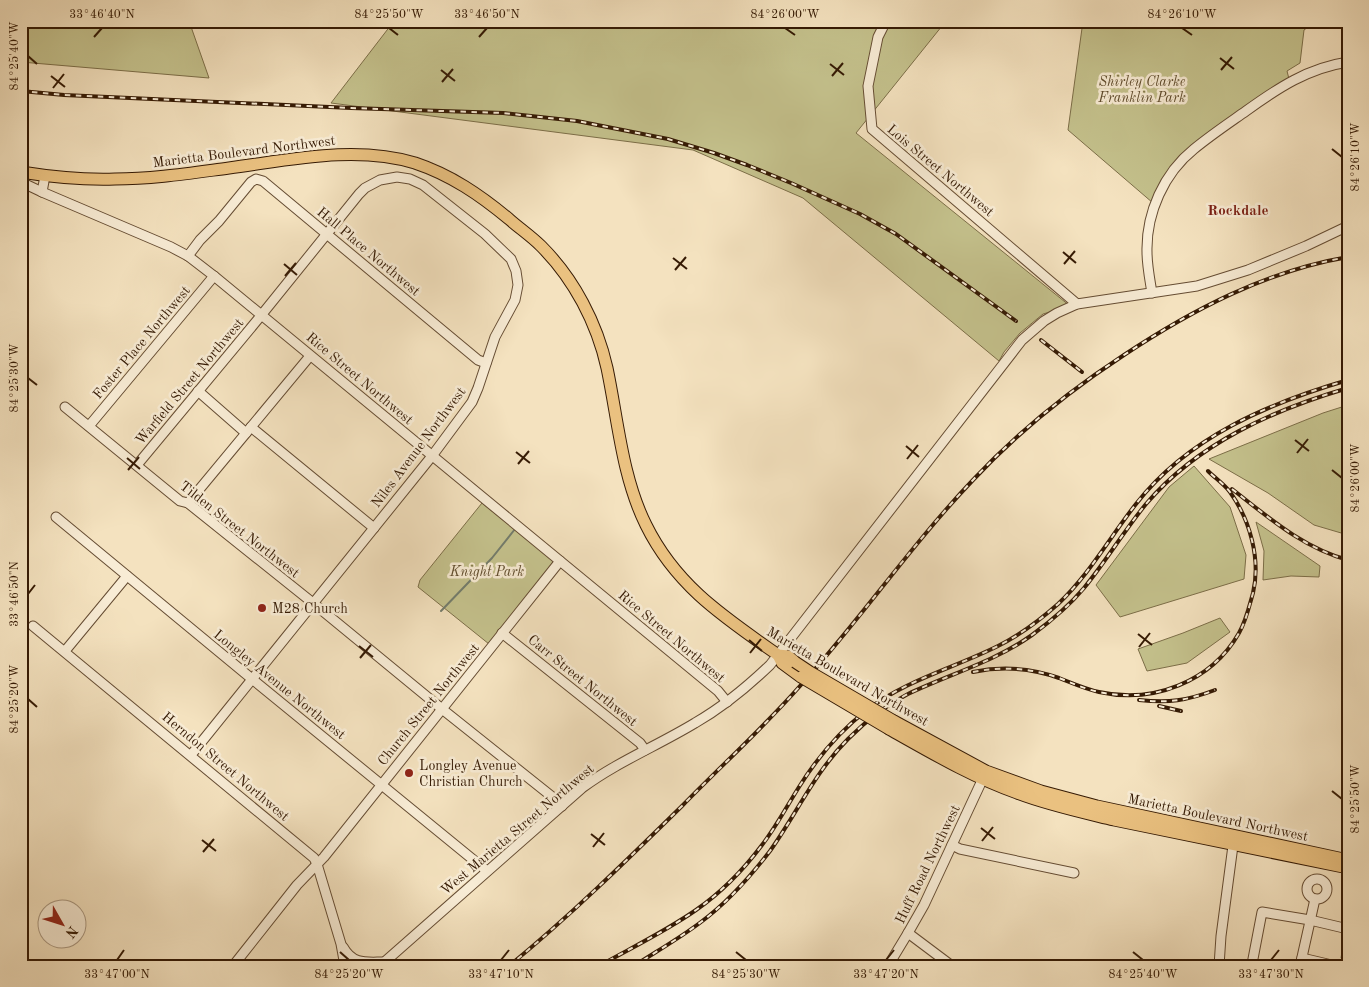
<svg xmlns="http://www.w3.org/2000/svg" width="1369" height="987" font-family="'Old Standard TT',serif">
<rect width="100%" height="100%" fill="#f4e2bf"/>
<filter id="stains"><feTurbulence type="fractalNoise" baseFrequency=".004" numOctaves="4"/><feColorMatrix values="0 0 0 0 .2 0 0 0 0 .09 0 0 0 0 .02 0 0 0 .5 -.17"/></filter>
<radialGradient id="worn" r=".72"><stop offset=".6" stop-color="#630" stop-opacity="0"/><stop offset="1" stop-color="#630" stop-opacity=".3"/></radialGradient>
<g fill="#c4c18c" stroke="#7c6e48">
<polygon points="21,21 189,21 209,78 21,62"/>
<polygon points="394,21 946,21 856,133 1070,306 1043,314 1020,333 1004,352 999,361 803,198 693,150 331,103"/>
<polygon points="1083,21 1316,21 1304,30 1300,63 1287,71 1290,83 1203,137 1153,203 1068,130"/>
<polygon points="1348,405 1348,535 1314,525 1268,493 1209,459 1323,413"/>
<polygon points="1194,466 1230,507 1246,555 1244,579 1120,617 1096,585 1169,487"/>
<polygon points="482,503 555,562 489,644 418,587 420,580"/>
<polygon points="1256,522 1320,566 1319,577 1291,576 1263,580 1264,551"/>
<polygon points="1220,618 1230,632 1187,663 1147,671 1138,649 1183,633"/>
</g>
<polygon fill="#9cbeb1" stroke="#737c6c" points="1344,939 1348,940 1347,959 1341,958"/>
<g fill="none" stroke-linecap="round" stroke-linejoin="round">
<polyline stroke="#737c6c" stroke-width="2" points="441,611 492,558 515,529"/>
<defs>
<g id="minor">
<polyline points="886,21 878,37 868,86 872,129 1077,304"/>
<polyline points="45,176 42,192 171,247 188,256 214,276 718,691 727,702"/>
<polyline points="21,182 42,192"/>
<polyline points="188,256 200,240 219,221 251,182 256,179 263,181 478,360 486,363"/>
<path d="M1152,293c-2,-13 -5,-27 -5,-41 -1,-39 17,-79 47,-103 17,-14 35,-26 52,-38 32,-23 62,-43 102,-49"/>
<polyline points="198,391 246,433"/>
<polyline points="65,407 180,501 188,503 313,603 442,709 555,799 562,806"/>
<polyline points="89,426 214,276"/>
<polyline points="251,427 374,528"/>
<polyline points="137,465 259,318 359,194 365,188 380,180 397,177 410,179 423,185 485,234 511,259 516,271 518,285 515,300 495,337 478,388 472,402 432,456 191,755"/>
<polyline points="188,503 310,356"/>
<polyline points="56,517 252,679 487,871"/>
<polyline points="33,626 314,858 317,864 341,944 345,966"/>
<polyline points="502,633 640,743 645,750"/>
<polyline points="65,651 127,576"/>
<polyline points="952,845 960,849 1074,873"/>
<circle cx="1317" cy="889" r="10"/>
<polyline points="908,933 952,966"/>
<path d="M343,947c10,18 23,15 41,15"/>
<polyline points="1302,958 1336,966"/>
<polyline points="233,966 297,885 324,857 560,561"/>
<path d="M380,966l202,-178c35,-26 75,-42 113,-65 28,-16 52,-36 75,-58l252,-325 22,-19 13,-8 20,-9 120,-18 51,-16 58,-24 42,-20"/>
<polyline points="888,966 908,933 924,905 985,774"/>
<polyline points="1219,966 1221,936 1234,838"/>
<polyline points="1263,966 1252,964 1262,912 1310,920 1348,929"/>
<polyline points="1300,966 1315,899"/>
</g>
<g id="major">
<path d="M21,172c31,5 62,8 94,7 38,0 76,-6 114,-11 61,-8 126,-23 186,-5 36,12 65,32 94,56 10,9 22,17 32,27 33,33 56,77 66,122 11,52 15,109 39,157 30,61 78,92 132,130l10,1 7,6"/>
<polyline points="778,655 782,663 801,677"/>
<polyline points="894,721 986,771 1041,791 1097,806 1348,860"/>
<path d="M889,729c41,23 83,48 128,64 31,12 64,19 97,27l234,48"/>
</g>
</defs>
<use href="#minor" stroke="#654c33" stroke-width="11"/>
<use href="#major" stroke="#351a04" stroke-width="13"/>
<use href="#minor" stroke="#f8ecd5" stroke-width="9"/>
<use href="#major" stroke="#eac180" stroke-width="11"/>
<defs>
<g id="rail">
<polyline points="21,91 64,95 351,108 503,113 577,121 668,139 714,153 747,165 791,183 860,214 896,234 1016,321"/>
<polyline points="1041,340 1082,372"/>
<path d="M1232,489c36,28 71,59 116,71"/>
<path d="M973,672c29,-6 58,-4 86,6 13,5 26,11 40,14 54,12 112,-10 140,-59 7,-12 10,-26 14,-40 8,-34 -3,-73 -23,-101 -6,-8 -15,-14 -22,-21"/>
<path d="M1139,700c30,3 47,1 76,-10"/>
<polyline points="1159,706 1181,711"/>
<path d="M509,966c61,-50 117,-105 173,-160 39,-40 81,-78 118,-120 60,-66 111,-141 173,-206 45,-48 96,-89 151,-125 68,-45 142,-84 224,-98"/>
<path d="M599,966c32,-18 67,-35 97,-56 26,-18 48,-41 66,-65 14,-18 25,-39 37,-58 18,-29 41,-56 68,-77 39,-30 87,-42 131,-64 22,-11 42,-26 60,-42 31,-29 52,-67 78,-100 52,-67 133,-101 212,-124"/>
<path d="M634,966c23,-15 46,-28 67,-44 27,-20 49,-45 69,-71 27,-38 45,-79 78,-112 18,-18 38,-34 60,-45 42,-20 86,-32 124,-59 19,-14 37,-29 52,-47 22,-27 40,-57 62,-84 52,-61 127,-94 202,-116"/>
</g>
</defs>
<use href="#rail" stroke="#351a04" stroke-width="4"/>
<use href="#rail" stroke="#f8ecd5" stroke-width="2" stroke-dasharray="5.5" stroke-linecap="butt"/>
<defs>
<g id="major-bridge">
<polyline points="795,662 810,672 894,721"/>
<polyline points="801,677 889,729"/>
</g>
</defs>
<use href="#major-bridge" stroke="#351a04" stroke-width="13" stroke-linecap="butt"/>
<use href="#major-bridge" stroke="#eac180" stroke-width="11"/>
</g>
<path fill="none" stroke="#351a04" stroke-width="2" d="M389,28l9,7M785,28l10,7M1182,28l10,7M94,37l8,-9M479,37l8,-9M28,56l9,8M1220,58l14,11M830,64l14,11M441,70l14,11M1221,70l11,-13M51,76l14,11M832,76l11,-13M442,82l11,-13M53,88l11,-14M1332,149l10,8M1063,252l13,11M673,258l14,11M284,264l13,11M1064,264l11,-13M675,270l11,-13M285,276l11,-13M28,378l9,7M1295,440l14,11M906,446l13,11M516,452l14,11M1297,453l11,-14M127,458l13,11M907,459l11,-14M518,464l11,-13M128,470l11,-13M1332,470l10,8M28,594l7,-9M1138,634l14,11M749,640l13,11M359,646l14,11M1139,647l11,-14M750,653l11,-14M360,658l11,-13M28,699l9,8M1332,791l10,8M981,828l14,11M591,834l14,11M202,840l14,11M982,841l11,-14M593,847l11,-14M203,852l11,-13M340,952l9,8M736,952l10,8M1133,952l10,8M117,960l7,-10M501,960l8,-10M886,960l8,-10M1271,960l8,-10"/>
<g fill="#8f2418" stroke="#f8ecd5" stroke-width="2">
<circle cx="262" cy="608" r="5"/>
<circle cx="409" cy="773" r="5"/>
</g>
<g text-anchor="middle" stroke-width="5" stroke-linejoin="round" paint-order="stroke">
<g font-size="14" font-style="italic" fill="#604c2d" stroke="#f8ecd5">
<text x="1142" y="86">Shirley Clarke<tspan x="1142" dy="16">Franklin Park</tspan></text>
<text x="487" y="576">Knight Park</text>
</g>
<g font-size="14" fill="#351a04" stroke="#f8ecd5">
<text transform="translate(244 151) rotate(-7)" y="5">Marietta Boulevard Northwest</text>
<text transform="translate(941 170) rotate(40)" y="5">Lois Street Northwest</text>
<text transform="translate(369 251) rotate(40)" y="5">Hall Place Northwest</text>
<text transform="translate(141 342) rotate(-50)" y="5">Foster Place Northwest</text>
<text transform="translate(360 378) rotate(40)" y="5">Rice Street Northwest</text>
<text transform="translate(189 381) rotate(-50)" y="5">Warfield Street Northwest</text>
<text transform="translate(418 447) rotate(-53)" y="5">Niles Avenue Northwest</text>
<text transform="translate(240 529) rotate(38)" y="5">Tilden Street Northwest</text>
<text transform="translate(672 636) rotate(40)" y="5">Rice Street Northwest</text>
<text transform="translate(848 676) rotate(30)" y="5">Marietta Boulevard Northwest</text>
<text transform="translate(583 680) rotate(39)" y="5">Carr Street Northwest</text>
<text transform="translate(280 684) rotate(39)" y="5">Longley Avenue Northwest</text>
<text transform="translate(428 704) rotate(-51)" y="5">Church Street Northwest</text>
<text transform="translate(226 766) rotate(40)" y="5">Herndon Street Northwest</text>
<text transform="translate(1218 817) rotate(12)" y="5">Marietta Boulevard Northwest</text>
<text transform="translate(517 829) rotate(-40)" y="5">West Marietta Street Northwest</text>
<text transform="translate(927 864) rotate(-64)" y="5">Huff Road Northwest</text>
</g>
<g font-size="14" fill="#351a04" stroke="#f8ecd5" text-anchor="start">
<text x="272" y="613">M28 Church</text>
<text x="419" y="770">Longley Avenue<tspan x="419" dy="16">Christian Church</tspan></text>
</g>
<g font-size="15" font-weight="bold" fill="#7a1f14" stroke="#f8ecd5">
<text x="1238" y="215">Rockdale</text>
</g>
</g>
<rect width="1369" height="987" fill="none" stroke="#f4e2bf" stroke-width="55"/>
<g transform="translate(62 924) rotate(129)"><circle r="24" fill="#f8ecd5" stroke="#aa9881"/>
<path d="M0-4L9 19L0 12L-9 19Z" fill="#8f2418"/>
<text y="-8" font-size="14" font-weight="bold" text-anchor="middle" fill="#351a04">N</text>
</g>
<rect x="28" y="28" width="1314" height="932" fill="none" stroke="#351a04" stroke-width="2"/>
<g font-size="12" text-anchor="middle" fill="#351a04">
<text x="102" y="18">33°46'40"N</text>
<text x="389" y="18">84°25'50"W</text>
<text x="487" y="18">33°46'50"N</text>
<text x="785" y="18">84°26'00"W</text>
<text x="1182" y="18">84°26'10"W</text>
<text transform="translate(14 56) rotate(-90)" y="4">84°25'40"W</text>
<text transform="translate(1355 157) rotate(-90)" y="4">84°26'10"W</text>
<text transform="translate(14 378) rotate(-90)" y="4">84°25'30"W</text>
<text transform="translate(1355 478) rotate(-90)" y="4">84°26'00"W</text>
<text transform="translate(14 594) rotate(-90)" y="4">33°46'50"N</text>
<text transform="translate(14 699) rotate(-90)" y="4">84°25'20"W</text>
<text transform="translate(1355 799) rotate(-90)" y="4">84°25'50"W</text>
<text x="117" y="978">33°47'00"N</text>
<text x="349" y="978">84°25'20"W</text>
<text x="501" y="978">33°47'10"N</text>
<text x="746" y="978">84°25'30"W</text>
<text x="886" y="978">33°47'20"N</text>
<text x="1143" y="978">84°25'40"W</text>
<text x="1271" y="978">33°47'30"N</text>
</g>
<rect width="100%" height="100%" filter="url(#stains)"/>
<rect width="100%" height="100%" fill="url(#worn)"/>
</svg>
